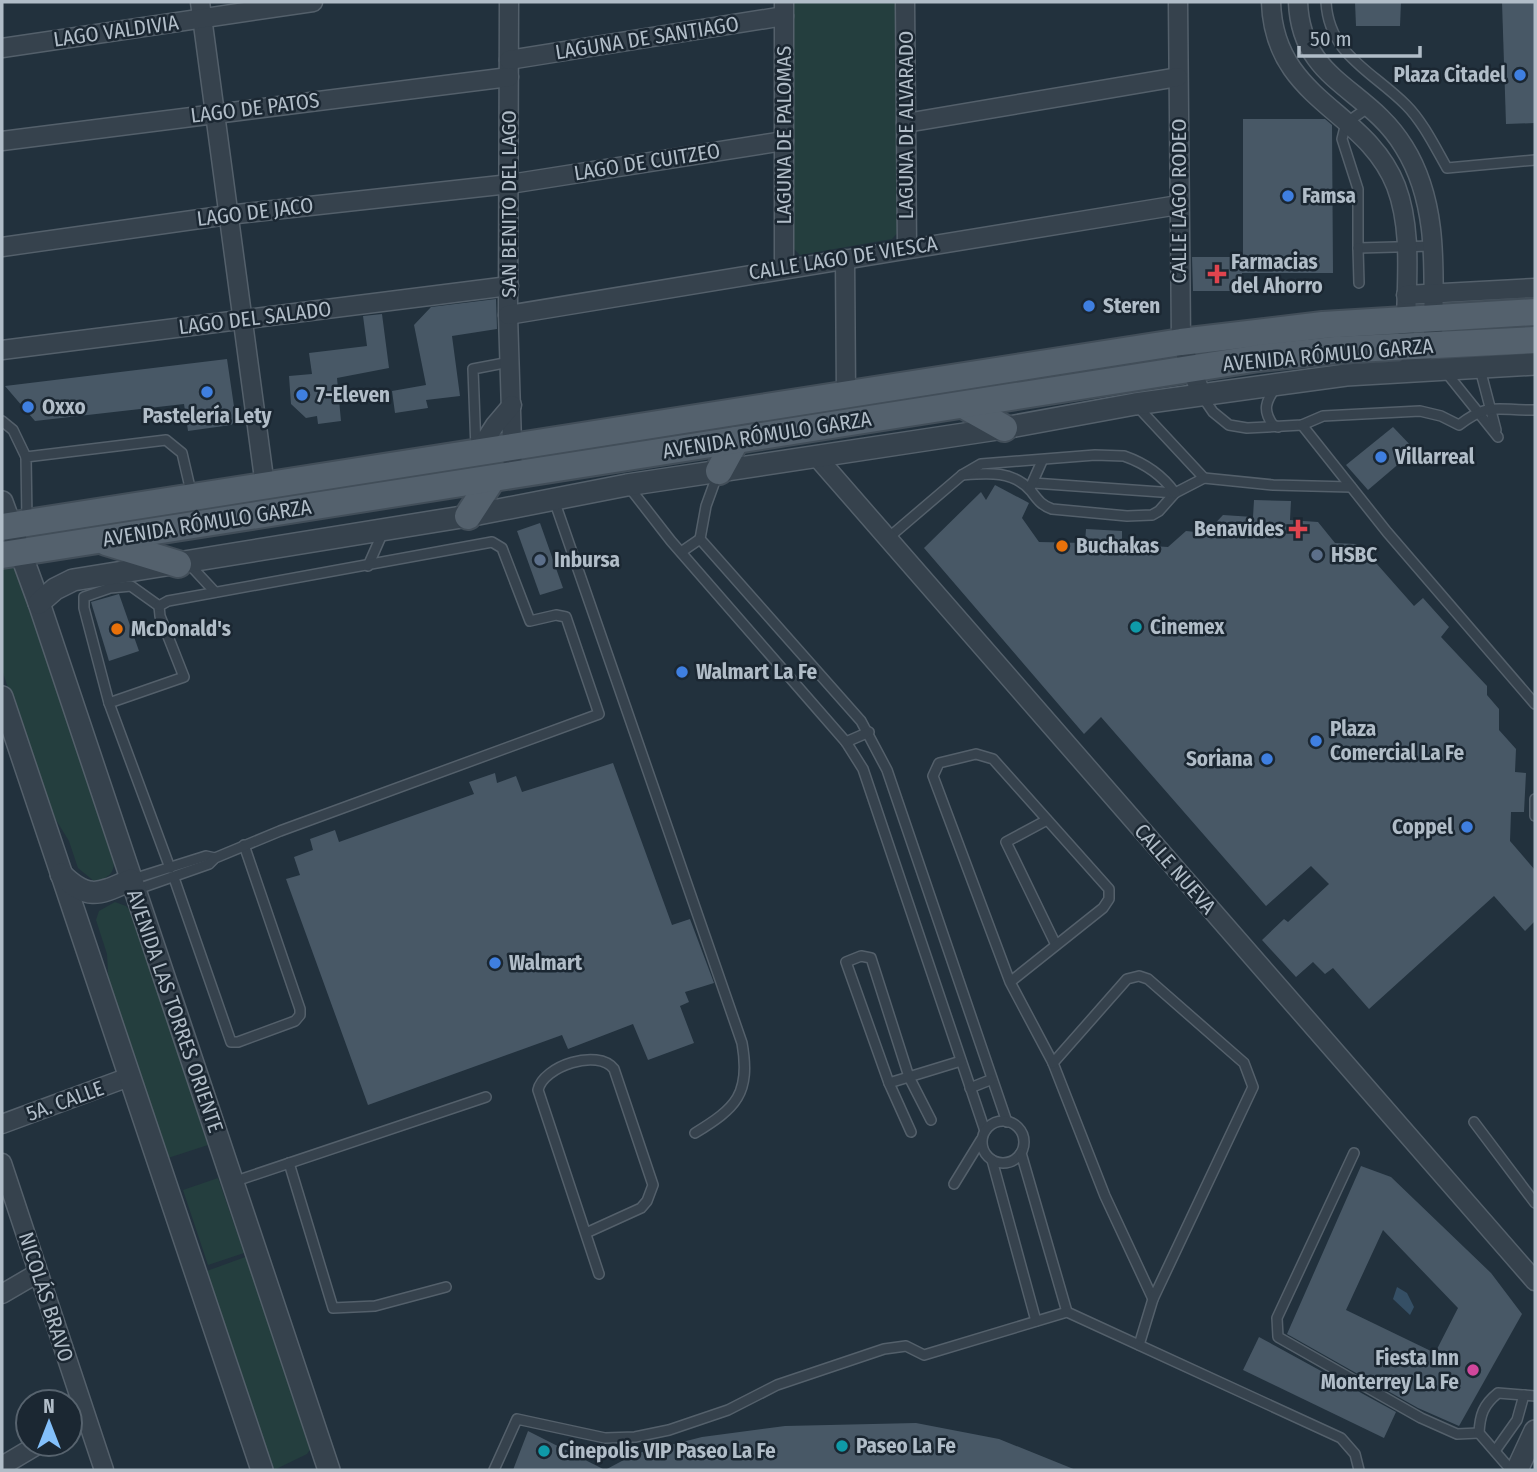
<svg xmlns="http://www.w3.org/2000/svg" width="1537" height="1472" font-family="'Fira Sans Condensed',sans-serif">
<rect width="100%" height="100%" fill="#22313d"/>
<g fill="#243e3e">
<polygon points="793,2 899,2 899,231 892,239 800,255 793,248"/>
<path d="M12,565l5,4 96,285c3,17 -1,23 -18,28l-17,-14 -9,-27 -21,-34 -46,-137v-103z"/>
<polygon points="115,902 126,906 133,914 208,1145 168,1158 109,991 107,954 96,920 99,911"/>
<polygon points="218,1178 244,1253 208,1265 183,1190"/>
<polygon points="248,1256 312,1447 307,1454 274,1470 271,1470 204,1272"/>
</g>
<polygon fill="#354f65" points="1397,1287 1407,1293 1414,1307 1410,1315 1393,1299"/>
<g fill="#485866" fill-rule="evenodd">
<polygon points="1355,2 1401,2 1400,26 1356,26"/>
<polygon points="1502,2 1535,2 1535,123 1506,124"/>
<polygon points="1243,119 1325,119 1332,125 1333,273 1242,273 1241,291 1193,291 1192,257 1243,257"/>
<polygon points="496,299 497,329 452,336 460,396 426,400 428,408 395,413 392,391 426,385 414,325 431,307"/>
<polygon points="382,314 389,368 337,378 341,421 318,424 317,416 306,418 291,404 289,376 312,374 309,353 367,346 363,316"/>
<polygon points="227,359 236,420 231,425 188,431 184,404 35,421 5,386"/>
<polygon points="1393,427 1415,450 1368,490 1346,465"/>
<polygon points="995,485 1029,503 1022,518 1039,542 1085,543 1086,529 1122,531 1122,544 1168,547 1186,531 1206,533 1223,515 1253,517 1254,500 1291,501 1290,520 1318,522 1335,543 1356,544 1367,557 1369,555 1414,606 1423,598 1449,627 1441,637 1487,686 1487,695 1499,709 1499,730 1516,749 1515,772 1526,773 1524,812 1511,812 1510,841 1535,870 1535,921 1525,931 1494,896 1369,1009 1333,968 1325,974 1313,962 1296,977 1262,940 1284,919 1288,922 1329,884 1311,866 1266,906 1101,717 1084,734 924,548 981,492 986,500"/>
<polygon points="540,523 563,588 540,595 517,531"/>
<polygon points="119,594 139,651 109,661 91,602"/>
<polygon points="613,763 672,925 690,919 714,983 685,992 689,1002 680,1006 694,1043 648,1060 633,1024 568,1049 562,1035 368,1105 286,879 300,875 294,857 313,850 310,839 335,830 339,842 474,794 469,782 495,773 497,783 516,776 522,792"/>
<path d="M1361,1166l30,11 100,96 31,41 -63,112 -41,-18 -131,-74zM1383,1230l75,78 -23,45 -89,-43z"/>
<polygon points="1259,1337 1396,1412 1384,1438 1243,1370"/>
<polygon points="916,1423 999,1439 1076,1470 513,1470 528,1431 605,1470 635,1454 702,1437 785,1426"/>
</g>
<g fill="none" stroke-linecap="round" stroke-linejoin="round">
<defs>
<g id="service">
<path d="M1326,2c3,53 46,69 80,103 17,17 29,42 41,63l88,-8"/>
<polyline points="1369,107 1346,123 1342,139 1358,189 1358,248 1432,246"/>
<polyline points="1358,248 1359,283"/>
<polyline points="1480,369 1496,430"/>
<polyline points="1445,371 1498,437"/>
<path d="M1276,387c-10,14 -14,23 -3,38l5,2"/>
<path d="M1202,396l11,16 16,13 18,3 55,-3 21,-9 97,-5 21,5 18,9c31,-24 39,-14 76,-15"/>
<polyline points="1136,405 1204,478"/>
<polyline points="2,421 13,430 26,457"/>
<polyline points="1302,425 1387,532 1535,704"/>
<polyline points="476,449 473,369 510,362"/>
<polyline points="718,473 706,506 700,539 861,721 887,770 1007,1122"/>
<path d="M962,475c24,-2 51,-5 69,16 7,9 10,14 21,18l75,7 25,-1 7,-4 16,-18 29,-15 69,7 78,2"/>
<polyline points="1033,483 1175,493"/>
<polyline points="629,487 671,541 846,742 863,769 985,1131"/>
<polyline points="1030,488 1042,461"/>
<path d="M554,500l188,543c9,51 -6,65 -47,90"/>
<polyline points="27,520 26,457 166,440 182,453 192,496"/>
<path d="M887,539l75,-64 19,-11 114,-9 29,1c20,7 39,20 51,37"/>
<polyline points="681,552 700,539"/>
<polyline points="189,564 215,592"/>
<polyline points="368,566 383,532"/>
<polyline points="159,606 160,616 184,677 109,703 170,868"/>
<polyline points="109,703 84,608 84,597 110,588 131,586 159,606"/>
<polyline points="846,742 869,732"/>
<polyline points="1535,799 1535,816"/>
<polyline points="1047,820 1006,842 1056,945"/>
<polyline points="174,878 231,1042 238,1042 295,1021 300,1015 300,1009 244,845"/>
<polyline points="133,879 206,856 215,858"/>
<polyline points="135,890 209,864 215,858 280,831 599,714 566,617 556,615 530,621 502,548 492,542 168,601 159,606"/>
<polyline points="1010,982 1103,908 1109,899 1109,889 993,759 976,754 939,763 933,776 1010,982 1053,1063 1105,1196 1153,1299"/>
<polyline points="1053,1063 1127,979 1139,976 1148,979 1244,1063 1253,1087 1153,1299 1139,1345"/>
<polyline points="889,1083 911,1132"/>
<polyline points="970,1088 990,1080"/>
<polyline points="931,1120 909,1077 871,958 861,956 846,962 889,1083 961,1061"/>
<circle cx="1003" cy="1142" r="21"/>
<polyline points="1474,1122 1535,1203"/>
<polyline points="1021,1153 1067,1312"/>
<polyline points="1354,1153 1277,1318 1278,1337 1421,1418 1457,1434 1479,1433"/>
<polyline points="992,1160 1036,1321"/>
<polyline points="289,1163 333,1308 375,1306 446,1287"/>
<polyline points="233,1182 486,1097"/>
<polyline points="954,1184 981,1140"/>
<path d="M586,1233l55,-25 6,-7 6,-16 -39,-116c-16,-21 -71,-3 -76,21l61,184"/>
<polyline points="1495,1451 1517,1420 1524,1395"/>
<polyline points="494,1470 517,1419 605,1438 635,1437 669,1430 728,1410 777,1385 884,1349 906,1346 924,1355 1067,1312 1341,1438 1355,1454 1359,1470"/>
<path d="M1511,1470l-32,-37c1,-18 4,-28 19,-40l37,3"/>
</g>
<g id="minor">
<polyline points="200,2 265,486"/>
<polyline points="509,2 508,315 513,475"/>
<polyline points="905,2 907,248"/>
<polyline points="1178,2 1181,342 1202,396"/>
<path d="M1271,2c3,99 95,107 125,184 17,45 10,97 10,143"/>
<path d="M1298,2c3,80 70,85 106,145 37,59 29,132 29,198l-30,26"/>
<polyline points="2,48 313,2"/>
<polyline points="509,60 784,16"/>
<polyline points="906,123 1178,77"/>
<polyline points="2,141 509,77"/>
<polyline points="2,247 228,215 510,184 784,141"/>
<polyline points="845,259 846,395"/>
<polyline points="784,268 784,2"/>
<polyline points="1406,295 1535,288"/>
<polyline points="508,315 1178,205"/>
<polyline points="2,350 509,286"/>
<polyline points="479,450 495,425 512,405"/>
<polyline points="816,456 1535,1281"/>
<polyline points="2,1124 129,1077"/>
<polyline points="2,1163 104,1470"/>
<polyline points="2,1294 38,1273"/>
<polyline points="2,1466 39,1444"/>
</g>
<g id="tertiary">
<polyline points="2,502 39,603 329,1470"/>
<polyline points="39,603 55,589 73,580 468,516 627,485 1004,428 1135,404 1346,375 1535,364"/>
<polyline points="2,697 262,1470"/>
<path d="M61,874c27,27 38,20 70,6"/>
<polyline points="1517,1470 1535,1431"/>
</g>
<g id="primary">
<polyline points="965,406 1004,428"/>
<polyline points="719,471 736,440"/>
<polyline points="468,516 492,479"/>
<polyline points="2,527 1181,342 1323,325 1535,312"/>
<polyline points="106,542 178,564"/>
<polyline points="2,555 1259,358 1335,350 1535,340"/>
</g>
</defs>
<use href="#service" stroke="#54606b" stroke-width="12"/>
<use href="#minor" stroke="#54606b" stroke-width="21"/>
<use href="#tertiary" stroke="#54606b" stroke-width="24"/>
<use href="#primary" stroke="#424e59" stroke-width="30"/>
<use href="#service" stroke="#36424d" stroke-width="9"/>
<use href="#minor" stroke="#36424d" stroke-width="18"/>
<use href="#tertiary" stroke="#36424d" stroke-width="21"/>
<use href="#primary" stroke="#54616d" stroke-width="26"/>
</g>
<g fill="#3f7fe0" stroke="#1b2732" stroke-width="2.5">
<circle cx="1520" cy="75" r="7"/>
<circle cx="1288" cy="196" r="7"/>
<circle cx="1089" cy="306" r="7"/>
<circle cx="207" cy="392" r="7"/>
<circle cx="302" cy="395" r="7"/>
<circle cx="28" cy="407" r="7"/>
<circle cx="1381" cy="457" r="7"/>
<circle cx="682" cy="672" r="7"/>
<circle cx="1316" cy="741" r="7"/>
<circle cx="1267" cy="759" r="7"/>
<circle cx="1467" cy="827" r="7"/>
<circle cx="495" cy="963" r="7"/>
</g>
<g fill="#e0444e" stroke="#1b2732" stroke-width="2.5">
<path d="M1213.5 263.5h7v7h7v7h-7v7h-7v-7h-7v-7h7z"/>
<path d="M1294.5 518.5h7v7h7v7h-7v7h-7v-7h-7v-7h7z"/>
</g>
<g fill="#e8710a" stroke="#1b2732" stroke-width="2.5">
<circle cx="1062" cy="546" r="7"/>
<circle cx="117" cy="629" r="7"/>
</g>
<g fill="#5c6f8a" stroke="#1b2732" stroke-width="2.5">
<circle cx="1317" cy="555" r="7"/>
<circle cx="540" cy="560" r="7"/>
</g>
<g fill="#0f9aa8" stroke="#1b2732" stroke-width="2.5">
<circle cx="1136" cy="627" r="7"/>
<circle cx="842" cy="1446" r="7"/>
<circle cx="544" cy="1451" r="7"/>
</g>
<circle fill="#d1479c" stroke="#1b2732" stroke-width="2.5" cx="1473" cy="1370" r="7"/>
<g text-anchor="middle" stroke-width="5" stroke-linejoin="round" paint-order="stroke">
<g font-size="21" fill="#b1bdc8" stroke="#1b2732">
<text transform="translate(116 31) rotate(-8)" y="7">LAGO VALDIVIA</text>
<text transform="translate(647 38) rotate(-9)" y="7">LAGUNA DE SANTIAGO</text>
<text transform="translate(255 108) rotate(-7)" y="7">LAGO DE PATOS</text>
<text transform="translate(906 125) rotate(-90)" y="7">LAGUNA DE ALVARADO</text>
<text transform="translate(784 135) rotate(-90)" y="7">LAGUNA DE PALOMAS</text>
<text transform="translate(647 162) rotate(-9)" y="7">LAGO DE CUITZEO</text>
<text transform="translate(1179 201) rotate(-90)" y="7">CALLE LAGO RODEO</text>
<text transform="translate(509 204) rotate(-90)" y="7">SAN BENITO DEL LAGO</text>
<text transform="translate(255 212) rotate(-7)" y="7">LAGO DE JACO</text>
<text transform="translate(843 258) rotate(-9)" y="7">CALLE LAGO DE VIESCA</text>
<text transform="translate(255 318) rotate(-7)" y="7">LAGO DEL SALADO</text>
<text transform="translate(1328 355) rotate(-5)" y="7">AVENIDA RÓMULO GARZA</text>
<text transform="translate(767 435) rotate(-9)" y="7">AVENIDA RÓMULO GARZA</text>
<text transform="translate(207 523) rotate(-9)" y="7">AVENIDA RÓMULO GARZA</text>
<text transform="translate(1175 869) rotate(49)" y="7">CALLE NUEVA</text>
<text transform="translate(175 1011) rotate(71)" y="7">AVENIDA LAS TORRES ORIENTE</text>
<text transform="translate(65 1101) rotate(-20)" y="7">5A. CALLE</text>
<text transform="translate(46 1297) rotate(72)" y="7">NICOLÁS BRAVO</text>
</g>
<g font-size="21" font-weight="bold" fill="#b1bdc8" stroke="#1b2732" text-anchor="start">
<text x="1506" y="82" text-anchor="end">Plaza Citadel</text>
<text x="1302" y="203">Famsa</text>
<text x="1231" y="269">Farmacias<tspan x="1231" dy="24">del Ahorro</tspan></text>
<text x="1103" y="313">Steren</text>
<text x="316" y="402">7-Eleven</text>
<text x="42" y="414">Oxxo</text>
<text x="207" y="423" text-anchor="middle">Pastelería Lety</text>
<text x="1395" y="464">Villarreal</text>
<text x="1284" y="536" text-anchor="end">Benavides</text>
<text x="1076" y="553">Buchakas</text>
<text x="1331" y="562">HSBC</text>
<text x="554" y="567">Inbursa</text>
<text x="1150" y="634">Cinemex</text>
<text x="131" y="636">McDonald's</text>
<text x="696" y="679">Walmart La Fe</text>
<text x="1330" y="736">Plaza<tspan x="1330" dy="24">Comercial La Fe</tspan></text>
<text x="1253" y="766" text-anchor="end">Soriana</text>
<text x="1453" y="834" text-anchor="end">Coppel</text>
<text x="509" y="970">Walmart</text>
<text x="1459" y="1365" text-anchor="end">Fiesta Inn<tspan x="1459" dy="24">Monterrey La Fe</tspan></text>
<text x="856" y="1453">Paseo La Fe</text>
<text x="558" y="1458">Cinepolis VIP Paseo La Fe</text>
</g>
</g>
<rect width="1537" height="1472" fill="none" stroke="#b1bdc8" stroke-width="7"/>
<g transform="translate(49 1423)"><circle r="33" fill="#1b2732" stroke="#57636e" stroke-width="2"/>
<path d="M0-5L12 26L0 18L-12 26Z" fill="#83c0fb"/>
<text y="-10" font-size="19" font-weight="bold" text-anchor="middle" fill="#b1bdc8">N</text>
</g>
<path d="M1299 46v10h121v-10" fill="none" stroke="#b1bdc8" stroke-width="3.5"/>
<text x="1310" y="46" font-size="21" fill="#b1bdc8" stroke="#1b2732" stroke-width="5" paint-order="stroke">50 m</text>
</svg>
